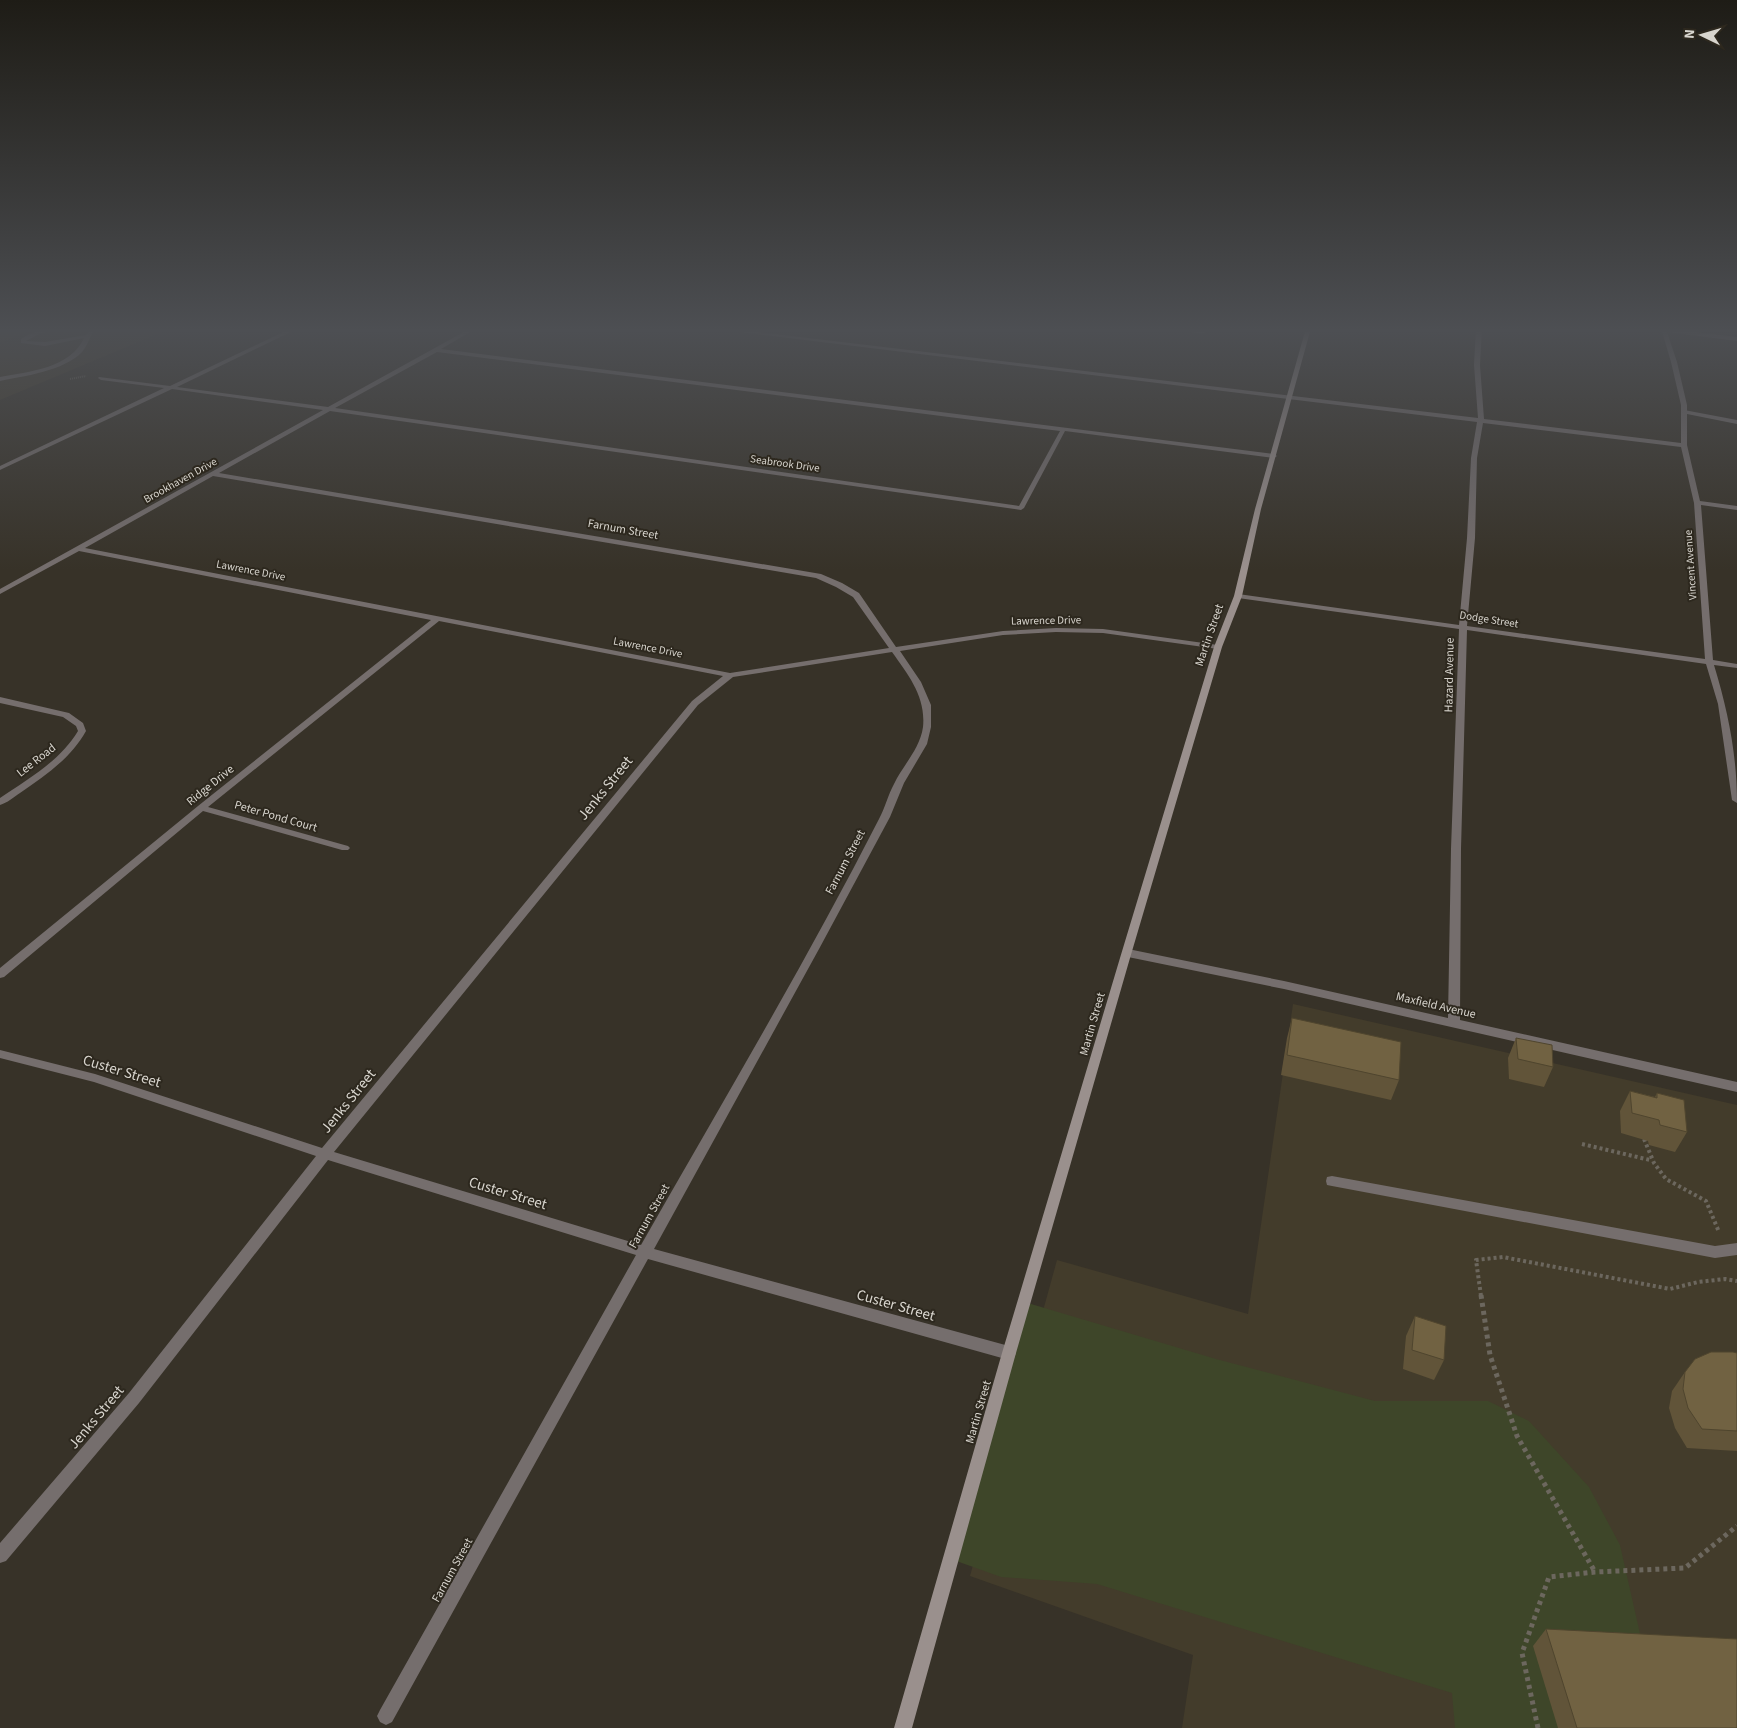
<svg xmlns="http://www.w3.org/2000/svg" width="1737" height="1728" font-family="'Source Sans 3',sans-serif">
<rect width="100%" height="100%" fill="#373228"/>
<g fill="#433c2b">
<polygon points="0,328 172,328 0,400"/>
<polygon points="1293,1004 1737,1105 1737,1728 1182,1728 1193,1655 970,1576 1057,1260 1248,1314"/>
</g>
<polygon fill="#3e4629" points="1021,1301 1216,1359 1375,1401 1488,1401 1529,1421 1589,1487 1620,1545 1657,1709 1663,1728 1455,1728 1452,1693 1097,1584 1001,1577 948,1558"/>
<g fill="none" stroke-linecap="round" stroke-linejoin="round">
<polyline stroke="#6c675e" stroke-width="2" stroke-dasharray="1 1" stroke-linecap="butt" points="70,379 86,376"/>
<g stroke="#6c675e" stroke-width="4" stroke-dasharray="3 3" stroke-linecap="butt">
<polyline points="1644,1139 1654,1163 1666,1179 1706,1201 1719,1232"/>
<polyline points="1582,1144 1650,1160"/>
<polyline points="1481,1296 1476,1260 1503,1257 1670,1289 1698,1282 1725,1279 1737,1281"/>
</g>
<g stroke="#6c675e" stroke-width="5" stroke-dasharray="4 4" stroke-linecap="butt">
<polyline points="1481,1295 1490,1355 1517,1436 1595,1572"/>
<polyline points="1538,1728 1522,1653 1549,1577 1595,1572 1685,1568 1737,1526"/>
</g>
<g fill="#756e6d" fill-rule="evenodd">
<path d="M73,328l-32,5 -15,8 19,1 41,-7 4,-7h5c-5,8 -7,17 -13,24 -18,19 -58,24 -82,29v-4c28,-5 71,-9 84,-39l-39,8 -24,-3v-4c16,-11 34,-11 52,-11z"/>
<polygon points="1684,410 1737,420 1737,424 1682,413 1681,412"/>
<polygon points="1332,1176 1715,1246 1737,1243 1737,1255 1715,1258 1332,1186 1327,1185 1326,1181 1327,1177"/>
</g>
<g fill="#756e6d" fill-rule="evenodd">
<path d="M292,328h7l-122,59 151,20 143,-79h6l-36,21 833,105 3,2 -3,2 -209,-27 -41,77 -3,2 -691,-99 -111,62 602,101 21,9 17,10 37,54 107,-16 53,-3 47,1 115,16 4,2 -4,2 -115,-16 -47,-1 -53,3 -103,16 21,31 10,23v22l-4,17 -23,39 -14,34 -71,132 -165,300 355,97 5,2 2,5 -2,5 -5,2 -361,-101 -256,463 -6,3 -6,-3 -3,-6 3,-6 256,-455 -308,-95 -189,243 -133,158 -6,2v-20l129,-150 187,-237 -222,-74 -94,-24v-8l95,24 227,74 370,-447 31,-25 -284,-55 -231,186 140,39 2,2 -2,2h-6l-139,-39 -199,166 -4,1v-10l198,-162 233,-186 -352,-69 -79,43v-5l323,-179 -151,-21 -170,80 -2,1v-4l164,-78 -63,-8 -3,-2 1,-1 71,9zM437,352l623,79 -41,75 -684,-98zM213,476l603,102 20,9 17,10 36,51 -159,25 -645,-125zM892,652c17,24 34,45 31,75 -3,22 -20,38 -29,57 -6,11 -9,24 -15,35 -74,145 -158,285 -238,426l-307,-93 364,-447 35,-28z"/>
<path d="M707,328h18l753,90 -4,-53 2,-37h6l-2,37 4,54 197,24v-38l-10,-43 -10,-34 76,9v4l-70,-9 10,30 10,43v40l13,56 37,5v4l-36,-5 12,155 24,4v4l-23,-3c14,46 23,90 23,138l-5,-3 -14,-96 -12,-40 -239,-34 -6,219 -1,171 277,62v10l-453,-103 -156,-32 -4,-1 -1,-3 1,-3 4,-1 156,32 164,37 3,-169 8,-220 -221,-31 -4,-2 4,-2 221,31 8,-87 4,-80 6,-36zM1483,423l198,24 13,56 11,156 -238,-33 8,-88 2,-80z"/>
<polygon points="1171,328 1187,328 1205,332 1202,334"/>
<path d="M0,697l69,16 14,10 3,8c-15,27 -40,44 -66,62 -6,4 -13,10 -20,12v-7c28,-19 60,-37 78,-67l-2,-5 -13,-9 -63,-14z"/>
</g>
<polygon fill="#9a908d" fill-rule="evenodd" points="1306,328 1311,328 1261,509 1242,596 1222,647 1130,958 1016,1353 912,1728 894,1728 1002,1353 1120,958 1214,647 1234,596 1255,509"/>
</g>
<g fill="#615439">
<polygon points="1292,1018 1399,1080 1391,1100 1281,1075 1287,1038"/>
<polygon points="1516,1038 1553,1067 1544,1087 1509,1079 1508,1058"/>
<polygon points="1630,1091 1655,1097 1657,1093 1687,1132 1675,1152 1649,1145 1648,1141 1621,1133 1620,1111"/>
<polygon points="1415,1316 1444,1360 1434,1380 1403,1369 1406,1336"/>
<polygon points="1737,1353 1737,1451 1687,1448 1675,1428 1669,1408 1672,1391 1685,1372"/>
<polygon points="1546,1629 1737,1728 1558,1728 1533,1646"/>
</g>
<polygon fill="#4f452e" points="0,328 37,328 0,343"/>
<g fill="#716242" stroke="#4f452e">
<polygon points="1292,1018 1401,1042 1399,1080 1287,1055"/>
<polygon points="1516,1038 1552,1045 1553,1067 1518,1059"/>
<polygon points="1630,1091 1657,1098 1657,1093 1684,1100 1687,1132 1660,1125 1659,1120 1632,1113"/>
<polygon points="1415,1316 1446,1326 1444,1360 1412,1350"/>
<polygon points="1711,1352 1733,1352 1737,1353 1737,1431 1702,1429 1688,1408 1683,1389 1685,1372 1695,1359"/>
<polygon points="1546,1629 1737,1639 1737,1728 1577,1728"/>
</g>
<linearGradient id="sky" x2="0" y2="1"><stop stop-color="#1e1c16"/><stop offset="0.58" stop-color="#4d4f53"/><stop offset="1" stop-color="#4d4f53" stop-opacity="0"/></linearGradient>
<rect width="1737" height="570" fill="url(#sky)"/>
<g text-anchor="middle" stroke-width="4" stroke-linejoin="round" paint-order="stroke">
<g font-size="11" fill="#d8d5ce" stroke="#2d281e">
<text transform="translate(785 463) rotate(8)" y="4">Seabrook Drive</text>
<text transform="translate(180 480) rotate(-29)" y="4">Brookhaven Drive</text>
<text transform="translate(1690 565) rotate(-94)" y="4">Vincent Avenue</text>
<text transform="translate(251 570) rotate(11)" y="4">Lawrence Drive</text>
<text transform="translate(1489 619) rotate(9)" y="4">Dodge Street</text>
<text transform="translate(1046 620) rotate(-1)" y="4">Lawrence Drive</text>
<text transform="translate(648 647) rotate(11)" y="4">Lawrence Drive</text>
</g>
<g font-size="12" fill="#d8d5ce" stroke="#2d281e">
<text transform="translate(623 529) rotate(10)" y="4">Farnum Street</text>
<text transform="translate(1209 635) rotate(-71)" y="4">Martin Street</text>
<text transform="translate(1449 675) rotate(-89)" y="4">Hazard Avenue</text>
<text transform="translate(36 760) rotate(-38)" y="4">Lee Road</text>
<text transform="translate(210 785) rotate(-39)" y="4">Ridge Drive</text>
<text transform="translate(276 816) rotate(16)" y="4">Peter Pond Court</text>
<text transform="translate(845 862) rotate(-62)" y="4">Farnum Street</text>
<text transform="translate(1436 1005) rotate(13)" y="4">Maxfield Avenue</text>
<text transform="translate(1092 1024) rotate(-74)" y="4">Martin Street</text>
<text transform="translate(649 1216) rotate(-61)" y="4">Farnum Street</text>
<text transform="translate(978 1412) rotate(-74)" y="4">Martin Street</text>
<text transform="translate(452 1570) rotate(-61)" y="4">Farnum Street</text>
</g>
<g font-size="15" fill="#d8d5ce" stroke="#2d281e">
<text transform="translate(605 788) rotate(-51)" y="5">Jenks Street</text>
<text transform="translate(122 1071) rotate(17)" y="5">Custer Street</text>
<text transform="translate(348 1101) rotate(-51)" y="5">Jenks Street</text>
<text transform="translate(508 1193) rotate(17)" y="5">Custer Street</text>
<text transform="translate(896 1305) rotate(16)" y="5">Custer Street</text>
<text transform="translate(96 1417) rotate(-50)" y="5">Jenks Street</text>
</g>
</g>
<g transform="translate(1702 35) rotate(275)" stroke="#2d281e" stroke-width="4" paint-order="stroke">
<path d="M0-4L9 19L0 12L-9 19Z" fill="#d8d5ce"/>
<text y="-8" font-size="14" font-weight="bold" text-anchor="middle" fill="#d8d5ce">N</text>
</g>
</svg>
